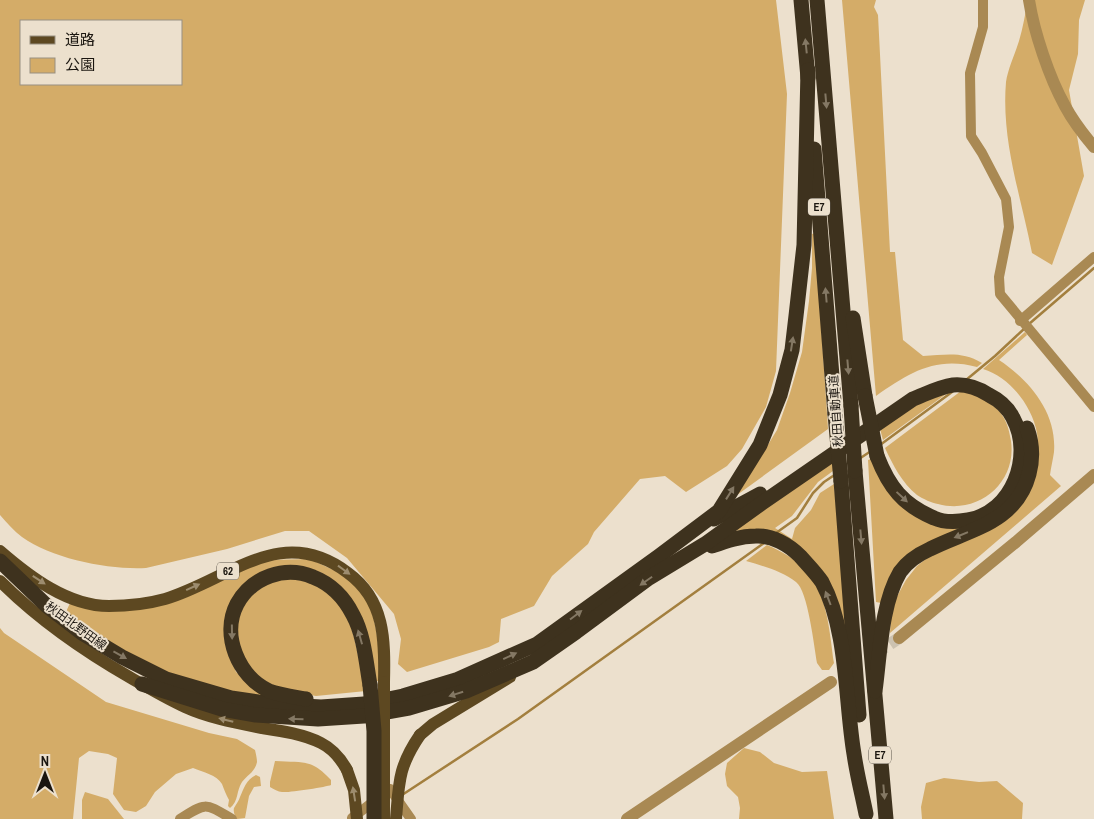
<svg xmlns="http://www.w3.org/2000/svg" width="1094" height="819" font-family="'Archivo Narrow','Noto Sans JP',sans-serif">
<rect width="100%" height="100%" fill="#ece0cd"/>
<g fill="#d4ac68" fill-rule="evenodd">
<path d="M0,0h776l11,94 -11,277 -10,36 -24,42 -15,17 -41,26 -21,-16 -25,3 -46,53 -6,12 -36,32 -18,30 -33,13 -2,23 -10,5 -82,25 -9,-8 3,-25 -7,-25 -47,-56 -38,-27h-24l-58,18 -81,19c-37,2 -93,-9 -124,-31 -8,-6 -15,-14 -22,-22zM21,21h160v63h-160z"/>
<path d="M842,0h34l-2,7 4,8 12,237h5l8,88 20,16c23,-1 39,-5 59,7l-5,4c-42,-11 -68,6 -101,29z"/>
<path d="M1028,0h57l-6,20 -1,34 -9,36 15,86 -32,89 -20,-12c-11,-57 -31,-112 -26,-171 2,-13 9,-28 13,-41 4,-13 6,-27 9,-41z"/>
<polygon points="815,233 828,429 737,495 777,430 790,393 802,352 809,301 812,268 812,234"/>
<path d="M1025,332l2,3 -28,25c30,20 58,52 55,92 -1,7 -3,15 -4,23l11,11 -171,147 1,-16 4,-17 11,-20 11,-14 15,-12 24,-12 81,-89c0,-7 1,-14 0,-20 -5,-27 -27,-56 -54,-64z"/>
<polygon points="953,389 883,440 879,425 913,401"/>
<path d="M961,391c14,1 30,10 39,21 7,9 9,18 11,29 6,42 -33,74 -73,63 -6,-1 -15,-5 -21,-9 -15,-12 -24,-30 -32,-47z"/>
<polygon points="871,459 899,501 972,522 927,545 881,603 876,602 868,460"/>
<polygon points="833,460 833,471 818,482 792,516 775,528 792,539 795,528 811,510 820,493 834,484 850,653 817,566 751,530 730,531"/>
<path d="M767,545c58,24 60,63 67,118l-5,7h-7l-5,-7c-3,-17 -9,-72 -21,-81 -14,-11 -33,-16 -50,-21z"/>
<path d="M310,559c11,6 33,14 42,22 27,23 26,66 29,99l-6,2 -10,-54 -43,-55 -27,-8 -32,7 -21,13 -14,30v33l8,24 26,19 16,6 -40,-4 -62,-17 -47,-21 -64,-41 5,-11 63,7 130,-50z"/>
<polygon points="278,577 312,581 340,603 349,621 354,637 366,691 316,696 282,690 255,676 240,655 237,621 241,607 250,595"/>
<path d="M0,628l4,5 102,69 103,31 28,6 18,11c1,4 2,9 2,12 -2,10 -10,13 -15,20 -6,9 -3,19 -12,26l-2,-2 1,-6c-3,-5 -5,-11 -7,-16 -5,-9 -19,-12 -29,-16l-17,6 -21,18 -9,14 -10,6 -12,-2 -11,-16 4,-36 -9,-4 -19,-3 -10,7 -6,61h-73z"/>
<polygon points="744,748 760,752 774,763 802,772 827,771 834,819 739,819 740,808 738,797 727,786 725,774 727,763"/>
<path d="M275,761c27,2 36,-3 56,19v5c-5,2 -43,8 -49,7 -4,0 -8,-3 -12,-5v-5z"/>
<path d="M256,775l4,2 1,9 -7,1 -5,9 -4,22 -8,1c-2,-3 -4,-7 -3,-11 2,-4 5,-7 6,-11 4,-9 6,-17 16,-22z"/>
<polygon points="944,778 979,782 997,781 1023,803 1022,819 922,819 921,807 926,783"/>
<polygon points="85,792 108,799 124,819 82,819 82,800"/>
</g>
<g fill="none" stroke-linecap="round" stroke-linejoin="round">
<g stroke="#a37f3e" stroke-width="2.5">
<polyline points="1029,324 1094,268"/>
<polyline points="966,380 995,356 1025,328"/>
<polyline points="880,445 952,392"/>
<polyline points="859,459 871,451"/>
<polyline points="776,533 797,518 813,493 824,482 836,474"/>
<polyline points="402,795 518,719 764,543"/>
</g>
<polyline stroke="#ccc2b0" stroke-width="12" stroke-dasharray="12 6" stroke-linecap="butt" points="875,654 899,638"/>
<g stroke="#a98953" stroke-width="10">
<polyline points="983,0 983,27 970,73 971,136 982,153 1006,199 1009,227 999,277 1000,294 1094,407"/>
<polyline points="1020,321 1094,257"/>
<polyline points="352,818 390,789 411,819"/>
<path d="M180,819c26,-17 25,-16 52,0"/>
</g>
<g stroke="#a98953" stroke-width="12">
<path d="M1029,0c5,32 20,77 36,106 8,15 18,28 29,41"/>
<polyline points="899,638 1016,542 1094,475"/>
<polyline points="627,819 831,682"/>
</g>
<g stroke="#5d4821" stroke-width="12">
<path d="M0,551c30,26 68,55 109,55 19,0 38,-2 56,-7 64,-19 116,-77 183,-26 37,27 37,67 36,109"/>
<path d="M0,581c39,39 84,70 131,97 18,10 36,21 54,29 24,11 52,16 77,21 20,3 41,6 59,15 12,6 20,16 26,27"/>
<polyline points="420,735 433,724 510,677"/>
</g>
<g stroke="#3e321e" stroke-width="15">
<polyline points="801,0 808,78"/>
<polyline points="817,0 851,406"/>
<polyline points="814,149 835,414"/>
<polyline points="853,318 865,396"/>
<polyline points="855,471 886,819"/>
<polyline points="841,481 859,715"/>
<polyline points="714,519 760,494"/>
<path d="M712,546c14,-5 28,-10 44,-10 16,-1 33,9 44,20 7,8 16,17 22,26 26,48 23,119 32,172 3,21 8,40 12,60"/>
<polyline points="0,561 47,606 82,633 122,657 166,679 231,698 258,702 287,705 321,707 364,704 403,696 456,680 537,644 659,556 719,511 760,445 780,395 792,350 796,316 804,245 808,70"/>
<path d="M142,684l80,25 34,6 62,4 46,-3 45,-8 57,-17 67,-29 43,-30 73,-54 56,-34 57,-41 151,-104c13,-5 26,-12 40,-14 12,-1 25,3 36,10 10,5 19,13 24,23 21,38 -1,95 -45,102 -11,2 -23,3 -34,-2 -31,-13 -45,-31 -57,-62"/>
<path d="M875,691c5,-36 6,-87 25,-119 7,-10 19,-18 30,-23 40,-20 86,-26 99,-75 4,-15 3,-32 -2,-46"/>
<path d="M306,699c-11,-2 -26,-4 -37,-8 -31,-15 -48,-56 -32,-87 15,-27 48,-39 76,-27 18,7 31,20 40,38 11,20 13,47 17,70"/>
</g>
<g stroke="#5d4821" stroke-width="12">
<polyline points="384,682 384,819"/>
<polyline points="347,770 354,790 357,819"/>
<path d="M396,819c3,-36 2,-52 24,-84"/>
</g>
<g stroke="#3e321e" stroke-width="15">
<polyline points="865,396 877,456"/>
<polyline points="851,406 855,471"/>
<polyline points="835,414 841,481"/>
<polyline points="370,685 374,731 374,819"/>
</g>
</g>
<defs><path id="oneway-solid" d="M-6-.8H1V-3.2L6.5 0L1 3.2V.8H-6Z" transform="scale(1.25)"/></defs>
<g fill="#847864">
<use href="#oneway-solid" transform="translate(806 46) rotate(-96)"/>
<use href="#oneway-solid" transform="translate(826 101) rotate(85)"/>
<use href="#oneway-solid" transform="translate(826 295) rotate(-95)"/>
<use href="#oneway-solid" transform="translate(792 344) rotate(-81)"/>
<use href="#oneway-solid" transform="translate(848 367) rotate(85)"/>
<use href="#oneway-solid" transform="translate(730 493) rotate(-58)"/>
<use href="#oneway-solid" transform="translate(902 497) rotate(43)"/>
<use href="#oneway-solid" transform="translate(961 535) rotate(158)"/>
<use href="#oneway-solid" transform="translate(861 537) rotate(85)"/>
<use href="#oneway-solid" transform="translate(646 581) rotate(145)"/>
<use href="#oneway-solid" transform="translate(828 598) rotate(-111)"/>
<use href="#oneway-solid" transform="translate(576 615) rotate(-37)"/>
<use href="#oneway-solid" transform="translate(232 632) rotate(89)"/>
<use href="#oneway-solid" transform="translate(360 637) rotate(-106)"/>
<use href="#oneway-solid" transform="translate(120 655) rotate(29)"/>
<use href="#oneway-solid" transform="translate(510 656) rotate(-25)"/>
<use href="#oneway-solid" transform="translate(456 694) rotate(163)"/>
<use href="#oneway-solid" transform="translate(296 719) rotate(-178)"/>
<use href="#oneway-solid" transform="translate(884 792) rotate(85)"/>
</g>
<g fill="#9d8c6e">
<use href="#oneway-solid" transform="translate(344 570) rotate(36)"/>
<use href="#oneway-solid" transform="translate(39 580) rotate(33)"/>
<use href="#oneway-solid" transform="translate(193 587) rotate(-24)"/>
<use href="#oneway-solid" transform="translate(226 720) rotate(-166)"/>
<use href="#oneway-solid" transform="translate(354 794) rotate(-99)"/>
</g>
<g text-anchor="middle" stroke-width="4" stroke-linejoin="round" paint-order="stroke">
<g fill="#ece0cd" stroke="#595248" stroke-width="1">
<rect x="808" y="198.5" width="22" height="17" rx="4"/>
<rect x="217" y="562.5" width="22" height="17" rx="4"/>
<rect x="869" y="746.5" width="22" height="17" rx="4"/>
</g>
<g font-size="11" font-weight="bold" fill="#1a150f">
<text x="819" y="211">E7</text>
<text x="228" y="575">62</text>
<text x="880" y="759">E7</text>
</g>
<g font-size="12" fill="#1a150f" stroke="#ece0cd">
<text transform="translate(836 411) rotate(-94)" y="4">秋田自動車道</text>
<text transform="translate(76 626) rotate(36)" y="4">秋田北野田線</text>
</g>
</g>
<rect x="20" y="20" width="162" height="65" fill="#ece0cd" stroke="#988f81"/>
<rect x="30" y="36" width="25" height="8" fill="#5d4821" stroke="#988f81"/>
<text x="65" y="45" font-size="15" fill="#1a150f">道路</text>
<rect x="30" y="58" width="25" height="15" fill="#d4ac68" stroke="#988f81"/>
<text x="65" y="70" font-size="15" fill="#1a150f">公園</text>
<g transform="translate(45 774)" stroke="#ece0cd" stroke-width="4" paint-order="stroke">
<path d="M0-4L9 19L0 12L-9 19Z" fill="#1a150f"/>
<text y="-8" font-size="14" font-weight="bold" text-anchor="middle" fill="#1a150f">N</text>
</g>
</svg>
